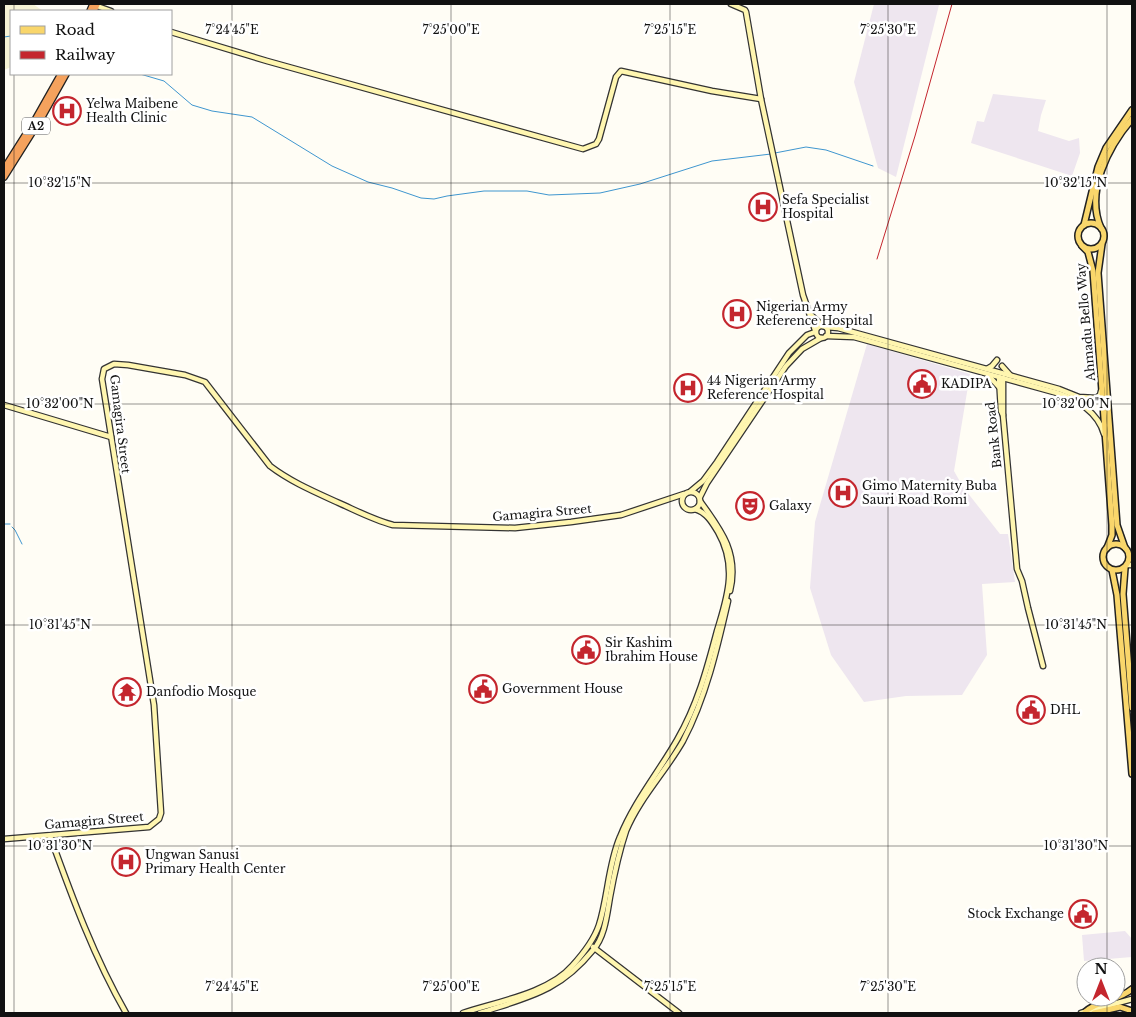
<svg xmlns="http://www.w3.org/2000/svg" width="1136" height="1017" font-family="'Libre Baskerville',serif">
<rect width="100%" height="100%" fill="#fffdf5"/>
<g fill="#eee6ef">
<polygon points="874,4 926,4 939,5 896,177 878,168 854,82"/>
<polygon points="993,94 1046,100 1041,115 1038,131 1069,141 1079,138 1080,153 1072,176 971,143 977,121 984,122"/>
<polygon points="867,344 970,374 954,471 963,487 1000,534 1008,534 1015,582 982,584 987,655 962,695 906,696 864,702 831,655 810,588 815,522"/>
<polygon points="1125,931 1132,939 1132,957 1084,961 1082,935"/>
</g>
<polygon fill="#f6f3d4" points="4,4 33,4 43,11 11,11 11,67 4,70"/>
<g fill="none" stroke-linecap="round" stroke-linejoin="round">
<g stroke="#3f96cf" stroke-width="1">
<polyline points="4,37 11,36"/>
<polyline points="140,74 164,81 192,105 212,111 252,117 332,166 368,182 392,188 421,198 434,199 447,196 484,191 527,191 549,195 600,193 640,184 712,161 771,154"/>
<polyline points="775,153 806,147 826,150 873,166"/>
<polyline points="4,524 10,524"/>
<polyline points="12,527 15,530 22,544"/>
</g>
<defs>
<g id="secondary">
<polyline points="731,4 745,10 746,12 761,99 803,295 815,330"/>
<polyline points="97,6 111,11"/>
<polyline points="171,32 267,61 583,149 596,144 599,139 616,77 621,71 712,91 761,99"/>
<polyline points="811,315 823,326"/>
<circle cx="822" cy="332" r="6"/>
<polyline points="826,327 838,328 1059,389 1079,397 1096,398 1100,395 1101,391"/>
<path d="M826,336l28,1 203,56c19,6 41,19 47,41"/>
<polyline points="1002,366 1010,375"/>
<polyline points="987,369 992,366 997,360"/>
<polyline points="988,375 999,387"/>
<polyline points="999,377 1001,411 1003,415 1017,569 1022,581 1028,608 1043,666"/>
<polyline points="1003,378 1003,415"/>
<polyline points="4,405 111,437"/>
<polyline points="691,491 703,481 717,462 789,353 807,335 815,332"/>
<circle cx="691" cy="501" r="9"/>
<polyline points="700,497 707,483 786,366 802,349 821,338"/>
<path d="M700,501c21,29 39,52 30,90"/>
<polyline points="1130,556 1132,557"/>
<polyline points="1127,565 1132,565"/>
<path d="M50,836c22,61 44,121 76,177"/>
<path d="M4,839l145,-12 10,-8 2,-6 -7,-108 -52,-326 2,-10 10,-5 14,1 57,10 20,7 65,84c21,16 45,26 69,37 18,8 35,17 54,22l122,3 56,-6 50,-7 63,-21"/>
<polyline points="593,947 679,1013"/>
<path d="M463,1013c33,-11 86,-20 109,-47 11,-12 22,-26 27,-41 9,-28 9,-60 21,-88 14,-35 38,-64 57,-97 20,-34 30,-71 40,-109 5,-17 11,-34 12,-52 1,-16 -3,-33 -11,-47 -6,-10 -12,-20 -23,-23"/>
<path d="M480,1013c48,-16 79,-21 113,-63 12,-13 14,-36 17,-53 4,-22 9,-45 16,-66 13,-32 40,-60 57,-90 23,-44 34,-92 45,-140"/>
<polyline points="1081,1013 1132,999"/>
</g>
<g id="primary">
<circle cx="1091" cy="236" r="13"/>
<polyline points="1084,225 1098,167 1106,148 1132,110"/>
<path d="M1101,228c-16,-36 7,-81 31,-109"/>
<polyline points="1102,244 1098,273 1117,525 1125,548"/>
<polyline points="1082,246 1088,252 1093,271 1112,525 1112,535 1107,548"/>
<circle cx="1116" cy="557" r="13"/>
<polyline points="1125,568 1123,594 1132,708"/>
<polyline points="1112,570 1117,595 1132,774"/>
<path d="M1085,1012c13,-12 33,-11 47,-23"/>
<polyline points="1094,1013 1120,1007 1132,1011"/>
</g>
<g id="highway">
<polyline points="90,11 93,4"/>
<polyline points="94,11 97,4"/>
<polyline points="4,169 35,120 61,74"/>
<polyline points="4,177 43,115 66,74"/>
</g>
</defs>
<use href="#secondary" stroke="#333" stroke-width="7"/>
<use href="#primary" stroke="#222" stroke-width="8"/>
<use href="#highway" stroke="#222" stroke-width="8"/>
<use href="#secondary" stroke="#fff6b0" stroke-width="4.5"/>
<use href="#primary" stroke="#f9d66b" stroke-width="5"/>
<use href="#highway" stroke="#f5a25d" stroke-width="5.5"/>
<polyline stroke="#c4262e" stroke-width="1" points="877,259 915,136 952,4"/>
</g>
<path fill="none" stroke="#111" stroke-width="1" stroke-opacity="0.45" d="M14,4v7M232,4v1009M451,4v1009M670,4v1009M888,4v1009M1107,4v963M14,74v939M4,183h1128M4,404h1128M4,625h1128M4,846h1128M1107,997v16"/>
<defs>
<symbol id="hospital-ring" viewBox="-11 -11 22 22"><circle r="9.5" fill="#fff" stroke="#c4262e" stroke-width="1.5"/><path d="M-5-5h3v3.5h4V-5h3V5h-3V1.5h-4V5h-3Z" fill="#c4262e"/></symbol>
<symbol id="civic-ring" viewBox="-11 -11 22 22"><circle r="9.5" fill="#fff" stroke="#c4262e" stroke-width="1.5"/><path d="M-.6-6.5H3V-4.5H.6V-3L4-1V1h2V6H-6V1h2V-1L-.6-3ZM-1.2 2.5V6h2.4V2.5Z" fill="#c4262e"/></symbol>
<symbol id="theatre-ring" viewBox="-11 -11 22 22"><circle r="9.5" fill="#fff" stroke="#c4262e" stroke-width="1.5"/><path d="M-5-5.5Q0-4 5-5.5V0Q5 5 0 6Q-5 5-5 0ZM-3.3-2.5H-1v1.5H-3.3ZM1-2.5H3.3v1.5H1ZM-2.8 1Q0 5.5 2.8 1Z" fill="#c4262e"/></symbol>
<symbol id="temple-ring" viewBox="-11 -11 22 22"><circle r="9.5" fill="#fff" stroke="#c4262e" stroke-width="1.5"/><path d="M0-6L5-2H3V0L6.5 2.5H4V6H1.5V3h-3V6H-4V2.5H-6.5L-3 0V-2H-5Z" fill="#c4262e"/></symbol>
</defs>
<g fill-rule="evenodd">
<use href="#hospital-ring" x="51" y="95" width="32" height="32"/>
<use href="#hospital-ring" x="747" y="191" width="32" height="32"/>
<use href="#hospital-ring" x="721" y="298" width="32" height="32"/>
<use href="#civic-ring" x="906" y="368" width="32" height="32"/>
<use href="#hospital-ring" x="672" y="372" width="32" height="32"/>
<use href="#hospital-ring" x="827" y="477" width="32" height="32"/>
<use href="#theatre-ring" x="734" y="490" width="32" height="32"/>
<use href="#civic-ring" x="570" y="634" width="32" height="32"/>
<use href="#civic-ring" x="467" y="673" width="32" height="32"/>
<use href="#temple-ring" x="111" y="676" width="32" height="32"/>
<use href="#civic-ring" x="1015" y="694" width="32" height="32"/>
<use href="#hospital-ring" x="110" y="846" width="32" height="32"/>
<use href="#civic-ring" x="1067" y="898" width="32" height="32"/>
</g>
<g text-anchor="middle" stroke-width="5" stroke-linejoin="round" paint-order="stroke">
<rect fill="#fff" stroke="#585858" stroke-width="1" x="22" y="117.5" width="28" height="17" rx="4"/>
<g font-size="11" font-weight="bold" fill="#111">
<text x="36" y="130">A2</text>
</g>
<g font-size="12" fill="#111" stroke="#fff" text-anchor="start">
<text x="86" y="108">Yelwa Maibene<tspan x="86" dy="14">Health Clinic</tspan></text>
<text x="782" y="204">Sefa Specialist<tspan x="782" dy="14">Hospital</tspan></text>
<text x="756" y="311">Nigerian Army<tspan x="756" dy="14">Reference Hospital</tspan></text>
<text x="707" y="385">44 Nigerian Army<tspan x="707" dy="14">Reference Hospital</tspan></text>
<text x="941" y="388">KADIPA</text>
<text x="862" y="490">Gimo Maternity Buba<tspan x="862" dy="14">Sauri Road Romi</tspan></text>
<text x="769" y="510">Galaxy</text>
<text x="605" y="647">Sir Kashim<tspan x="605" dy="14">Ibrahim House</tspan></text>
<text x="502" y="693">Government House</text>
<text x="146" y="696">Danfodio Mosque</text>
<text x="1050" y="714">DHL</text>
<text x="145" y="859">Ungwan Sanusi<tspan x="145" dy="14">Primary Health Center</tspan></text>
<text x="1064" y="918" text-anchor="end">Stock Exchange</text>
</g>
<g font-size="12" fill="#111" stroke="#fff">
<text transform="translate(1086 322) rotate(-95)" y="4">Ahmadu Bello Way</text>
<text transform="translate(120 424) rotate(83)" y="4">Gamagira Street</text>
<text transform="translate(994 435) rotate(-96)" y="4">Bank Road</text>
<text transform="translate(542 513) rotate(-5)" y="4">Gamagira Street</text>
<text transform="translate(94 821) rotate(-5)" y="4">Gamagira Street</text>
</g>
</g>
<g font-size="12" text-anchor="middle" fill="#111" stroke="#fff" stroke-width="5" stroke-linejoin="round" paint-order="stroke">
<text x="232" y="34">7°24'45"E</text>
<text x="451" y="34">7°25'00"E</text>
<text x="670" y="34">7°25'15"E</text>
<text x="888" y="34">7°25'30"E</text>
<text x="60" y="187">10°32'15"N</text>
<text x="1076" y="187">10°32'15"N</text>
<text x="60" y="408">10°32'00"N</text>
<text x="1076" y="408">10°32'00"N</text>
<text x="60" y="629">10°31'45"N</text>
<text x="1076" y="629">10°31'45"N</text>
<text x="60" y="850">10°31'30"N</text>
<text x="1076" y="850">10°31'30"N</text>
<text x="232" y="991">7°24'45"E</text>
<text x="451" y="991">7°25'00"E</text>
<text x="670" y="991">7°25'15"E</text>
<text x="888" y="991">7°25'30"E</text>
</g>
<rect width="1136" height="1017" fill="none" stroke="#111111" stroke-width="10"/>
<rect x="10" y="10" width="162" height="65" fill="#ffffff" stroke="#a0a0a0"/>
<rect x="20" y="26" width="25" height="8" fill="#f9d66b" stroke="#a0a0a0"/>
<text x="55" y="35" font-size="15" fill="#111111">Road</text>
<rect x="20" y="51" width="25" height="8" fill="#c4262e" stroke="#a0a0a0"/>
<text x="55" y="60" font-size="15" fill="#111111">Railway</text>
<g transform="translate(1101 982)"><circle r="24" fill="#ffffff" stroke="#a0a0a0"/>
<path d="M0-4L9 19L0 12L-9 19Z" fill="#c4262e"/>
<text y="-8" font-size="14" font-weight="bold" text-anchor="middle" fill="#111111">N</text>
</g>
</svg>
